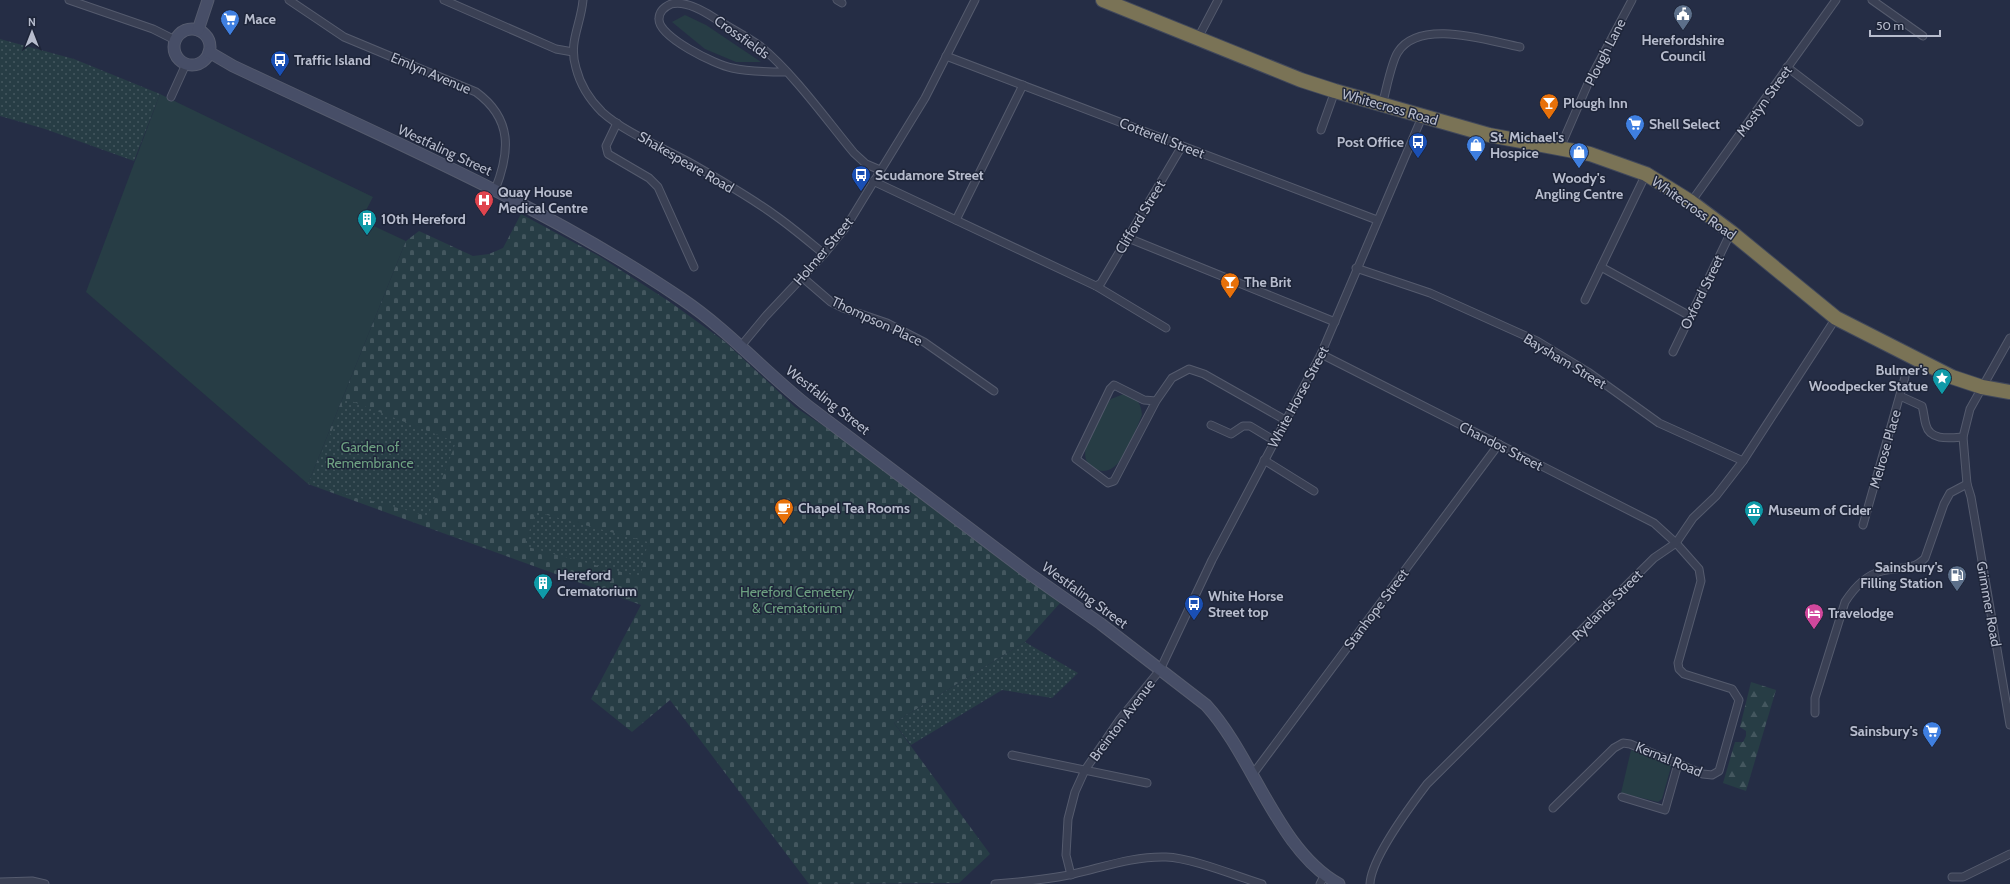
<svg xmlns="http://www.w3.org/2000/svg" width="2010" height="884" font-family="Cabin,sans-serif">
<defs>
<pattern id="forest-firs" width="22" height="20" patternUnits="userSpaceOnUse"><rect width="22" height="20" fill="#273d45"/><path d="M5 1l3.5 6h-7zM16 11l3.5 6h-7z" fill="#44575f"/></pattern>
<pattern id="cemetery-stones" width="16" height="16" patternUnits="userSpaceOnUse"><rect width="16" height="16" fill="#273d45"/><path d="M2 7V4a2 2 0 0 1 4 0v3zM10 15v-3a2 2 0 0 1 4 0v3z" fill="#44575f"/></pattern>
<pattern id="garden-dots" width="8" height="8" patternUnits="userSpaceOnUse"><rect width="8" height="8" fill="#273d45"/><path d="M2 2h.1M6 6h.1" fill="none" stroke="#44575f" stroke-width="1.8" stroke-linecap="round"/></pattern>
</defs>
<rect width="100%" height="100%" fill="#252d45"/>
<g fill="#273d45">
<polygon points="685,15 706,25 761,62 736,62 705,49 672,22"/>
<polygon points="160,94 373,197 361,220 406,241 308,484 86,292"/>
<path d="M1126,393c11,6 15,9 16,22 -8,18 -23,71 -50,52 -7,-5 -8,-12 -6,-20l21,-44 4,-4z"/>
<polygon points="1631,750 1669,763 1671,767 1662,799 1658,802 1621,793"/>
</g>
<polygon fill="url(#forest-firs)" points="1751,682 1776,690 1746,791 1723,783 1735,742 1743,742 1746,736 1746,731 1740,727"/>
<polygon fill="url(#cemetery-stones)" points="521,214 599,256 670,302 724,341 795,407 852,445 964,532 1061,602 1025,642 894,723 990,854 959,883 809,884 670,700 632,732 591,699 641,605 308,484 406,241 419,231 473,256 489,254 503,248"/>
<g fill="url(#garden-dots)">
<polygon points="0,39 74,59 160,94 134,161 45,129 0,116"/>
<polygon points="346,399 456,442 428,516 308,484"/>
<polygon points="536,512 648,542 640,577 524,546"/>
<polygon points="1025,642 1078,673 1052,698 1002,690 911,745 894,723"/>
</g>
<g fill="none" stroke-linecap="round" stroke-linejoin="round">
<defs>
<g id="street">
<polyline points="69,0 153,29 175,40"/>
<path d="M289,0l55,37 132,55c37,27 34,60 19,98"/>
<polyline points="444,0 556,49 573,52"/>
<path d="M583,0c-2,25 -15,42 -7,68 4,16 14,32 26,44 23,21 64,37 92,53 28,16 56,32 82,51 17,12 32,25 48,38"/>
<polyline points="837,0 842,3"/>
<polyline points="1872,0 1923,36"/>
<polyline points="1198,38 1218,0"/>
<polyline points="946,56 1377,220"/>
<polyline points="1787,67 1859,122"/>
<path d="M786,72c-18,0 -36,0 -54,-4 -16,-3 -74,-31 -73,-49 0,-7 5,-12 12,-15 14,-4 33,7 45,15 14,9 30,17 44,27 35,29 65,72 94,107l12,11 14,6"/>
<polyline points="171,97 186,64"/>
<path d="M1382,105c4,-13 9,-43 16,-53 22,-34 90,-11 122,-5"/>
<polyline points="617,123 606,146 608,154 649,178 658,187 694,267"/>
<polyline points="1321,130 1335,91"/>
<polyline points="1560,148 1590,79 1632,0"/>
<polyline points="873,181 1096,286 1166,328"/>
<polyline points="1691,202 1836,0"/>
<polyline points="956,220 1023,85"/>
<polyline points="1128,238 1335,322"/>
<polyline points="1601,267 1690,316"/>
<polyline points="1356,268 1430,293 1537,341 1588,372 1659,423 1743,461"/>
<polyline points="802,277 831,302 843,308 887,323 924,342 994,391"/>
<polyline points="1096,286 1101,283 1182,146"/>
<polyline points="1585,300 1646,174"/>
<polyline points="2010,338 1970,409 1963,437 1967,484 1971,497 2010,725"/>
<polyline points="741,346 765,317 824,254 846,227 925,98 975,0"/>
<polyline points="1673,352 1731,232"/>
<polyline points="1321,354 1654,523 1676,543 1699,569 1701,581 1678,663 1679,669 1684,674 1732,689 1739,700 1719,771 1712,775 1703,774 1630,744 1623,743 1614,748 1553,808"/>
<path d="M1900,396l22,10c2,6 2,13 4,19 4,16 24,13 37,12"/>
<polyline points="1156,401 1144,400 1114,385 1110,389 1076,459 1108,483 1114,481 1156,401 1172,378 1189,369 1204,374 1287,421"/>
<polyline points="1211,425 1231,434 1243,426 1250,426 1275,441"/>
<polyline points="1264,460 1314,491"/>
<polyline points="1863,525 1905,377"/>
<path d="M1815,713v-15l30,-96c9,-14 21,-27 37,-31 16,-4 31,0 43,-13l19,-54 6,-11 17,-9"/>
<polyline points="1012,755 1147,783"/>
<polyline points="1253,774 1499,444"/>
<polyline points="1622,797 1665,810 1678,764"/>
<polyline points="1071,875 1066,855 1068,819 1075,792 1085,770 1120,719 1160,670 1212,560 1321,354 1422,117"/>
<polyline points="1952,877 1963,877 2010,854"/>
<polyline points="0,882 32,881 45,884"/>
<path d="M995,884c26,-2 52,-4 78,-10 31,-7 61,-18 93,-17 26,1 70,19 96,27"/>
<polyline points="1320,884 1324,876"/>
<path d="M1370,884c1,-25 41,-79 57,-100l227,-226 22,-15 17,-25 23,-22 27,-35 93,-143"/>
</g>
<g id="secondary">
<circle cx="192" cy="47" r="18"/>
<polyline points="198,30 208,0"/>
<path d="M209,52l24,14c152,72 309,138 449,233 46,31 83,73 126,107l219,166 74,52 105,81c47,51 72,146 133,179"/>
</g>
<polyline id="highway" points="1103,0 1301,80 1335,91 1489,135 1590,154 1646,174 1691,202 1731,232 1836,318 1952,377 1982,387 2010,392"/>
</defs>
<use href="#street" stroke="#555b6e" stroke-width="9"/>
<use href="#secondary" stroke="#555b6e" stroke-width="13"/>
<use href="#highway" stroke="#41485b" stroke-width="16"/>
<use href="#street" stroke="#3a4054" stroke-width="7"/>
<use href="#secondary" stroke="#474e67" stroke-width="11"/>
<use href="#highway" stroke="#7a7356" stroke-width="14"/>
</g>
<defs>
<symbol id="civic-pin" viewBox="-11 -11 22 30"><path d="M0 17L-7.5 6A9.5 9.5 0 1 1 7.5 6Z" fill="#5c6f8a" stroke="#1e2539"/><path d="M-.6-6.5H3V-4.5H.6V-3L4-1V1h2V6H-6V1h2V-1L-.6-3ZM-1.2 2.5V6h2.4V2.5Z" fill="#fff"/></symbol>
<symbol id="supermarket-pin" viewBox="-11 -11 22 30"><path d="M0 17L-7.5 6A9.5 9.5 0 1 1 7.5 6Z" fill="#3f7fe0" stroke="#1e2539"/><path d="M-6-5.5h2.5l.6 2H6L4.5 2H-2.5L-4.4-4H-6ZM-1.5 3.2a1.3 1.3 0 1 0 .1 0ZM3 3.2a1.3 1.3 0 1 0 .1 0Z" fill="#fff"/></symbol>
<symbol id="bus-pin" viewBox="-11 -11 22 30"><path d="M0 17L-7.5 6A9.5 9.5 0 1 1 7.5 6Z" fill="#1a4fb4" stroke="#1e2539"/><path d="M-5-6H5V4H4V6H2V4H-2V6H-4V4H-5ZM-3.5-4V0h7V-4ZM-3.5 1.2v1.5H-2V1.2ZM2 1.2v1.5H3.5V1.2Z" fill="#fff"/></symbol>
<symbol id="bar-pin" viewBox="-11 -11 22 30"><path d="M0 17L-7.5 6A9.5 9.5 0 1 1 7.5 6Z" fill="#e8710a" stroke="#1e2539"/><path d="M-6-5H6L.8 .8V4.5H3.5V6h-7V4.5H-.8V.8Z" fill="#fff"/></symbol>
<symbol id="shop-pin" viewBox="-11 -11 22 30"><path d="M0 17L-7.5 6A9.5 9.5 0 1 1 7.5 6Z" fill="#3f7fe0" stroke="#1e2539"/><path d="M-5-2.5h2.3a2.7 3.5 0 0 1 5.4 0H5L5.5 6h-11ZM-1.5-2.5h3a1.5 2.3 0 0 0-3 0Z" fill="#fff"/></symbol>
<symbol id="hospital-pin" viewBox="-11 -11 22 30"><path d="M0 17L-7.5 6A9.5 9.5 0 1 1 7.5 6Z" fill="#e0444e" stroke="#1e2539"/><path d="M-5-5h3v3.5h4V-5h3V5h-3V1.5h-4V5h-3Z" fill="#fff"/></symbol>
<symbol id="building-pin" viewBox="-11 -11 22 30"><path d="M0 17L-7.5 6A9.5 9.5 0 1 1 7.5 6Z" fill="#0f9aa8" stroke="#1e2539"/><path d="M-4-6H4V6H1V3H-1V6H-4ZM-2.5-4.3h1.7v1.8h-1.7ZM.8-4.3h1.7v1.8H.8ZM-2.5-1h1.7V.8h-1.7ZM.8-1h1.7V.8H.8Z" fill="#fff"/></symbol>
<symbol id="sight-pin" viewBox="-11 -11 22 30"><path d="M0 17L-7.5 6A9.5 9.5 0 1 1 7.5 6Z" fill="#0f9aa8" stroke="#1e2539"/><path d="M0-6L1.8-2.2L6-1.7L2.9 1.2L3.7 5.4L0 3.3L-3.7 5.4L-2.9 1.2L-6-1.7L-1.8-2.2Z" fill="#fff"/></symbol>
<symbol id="cafe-pin" viewBox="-11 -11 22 30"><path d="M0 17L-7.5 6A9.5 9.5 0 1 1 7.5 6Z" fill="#e8710a" stroke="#1e2539"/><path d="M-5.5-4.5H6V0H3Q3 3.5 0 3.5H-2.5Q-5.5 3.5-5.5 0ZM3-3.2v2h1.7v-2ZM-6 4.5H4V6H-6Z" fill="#fff"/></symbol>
<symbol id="museum-pin" viewBox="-11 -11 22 30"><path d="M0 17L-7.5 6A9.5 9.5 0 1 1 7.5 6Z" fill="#0f9aa8" stroke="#1e2539"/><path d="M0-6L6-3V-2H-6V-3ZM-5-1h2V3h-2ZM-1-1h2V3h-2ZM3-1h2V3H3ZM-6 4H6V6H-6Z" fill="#fff"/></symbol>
<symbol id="fuel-pin" viewBox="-11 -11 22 30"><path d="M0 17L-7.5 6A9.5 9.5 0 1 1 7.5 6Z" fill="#5c6f8a" stroke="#1e2539"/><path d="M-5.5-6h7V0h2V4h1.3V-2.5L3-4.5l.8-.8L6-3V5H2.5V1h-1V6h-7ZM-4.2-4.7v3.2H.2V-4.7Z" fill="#fff"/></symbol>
<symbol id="hotel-pin" viewBox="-11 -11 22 30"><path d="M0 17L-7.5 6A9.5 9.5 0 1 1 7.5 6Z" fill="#d1479c" stroke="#1e2539"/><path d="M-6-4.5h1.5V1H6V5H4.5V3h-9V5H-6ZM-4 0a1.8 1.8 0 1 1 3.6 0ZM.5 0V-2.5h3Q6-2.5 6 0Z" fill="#fff"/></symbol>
</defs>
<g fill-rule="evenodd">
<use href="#civic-pin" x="1672" y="3" width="22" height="30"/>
<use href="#supermarket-pin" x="219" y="8" width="22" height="30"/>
<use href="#bus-pin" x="269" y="49" width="22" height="30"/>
<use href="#bar-pin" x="1538" y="92" width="22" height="30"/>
<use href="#supermarket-pin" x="1624" y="113" width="22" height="30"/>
<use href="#bus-pin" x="1407" y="131" width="22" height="30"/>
<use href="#shop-pin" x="1465" y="134" width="22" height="30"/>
<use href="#shop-pin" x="1568" y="141" width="22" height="30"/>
<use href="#bus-pin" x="850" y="164" width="22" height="30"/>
<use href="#hospital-pin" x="473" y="189" width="22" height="30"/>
<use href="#building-pin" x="356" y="208" width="22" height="30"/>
<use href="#bar-pin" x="1219" y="271" width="22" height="30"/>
<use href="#sight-pin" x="1931" y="367" width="22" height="30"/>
<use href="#cafe-pin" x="773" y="497" width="22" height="30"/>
<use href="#museum-pin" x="1743" y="499" width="22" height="30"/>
<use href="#fuel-pin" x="1946" y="564" width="22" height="30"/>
<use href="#building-pin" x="532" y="572" width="22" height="30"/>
<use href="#bus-pin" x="1183" y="593" width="22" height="30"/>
<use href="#hotel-pin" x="1803" y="602" width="22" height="30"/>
<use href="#supermarket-pin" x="1921" y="720" width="22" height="30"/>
</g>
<g text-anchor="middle" stroke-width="3" stroke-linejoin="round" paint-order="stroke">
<g font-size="14" font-weight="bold" fill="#b7bccd" stroke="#1e2539" text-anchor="start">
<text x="244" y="24">Mace</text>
<text x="1683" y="45" text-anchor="middle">Herefordshire<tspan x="1683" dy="16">Council</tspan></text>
<text x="294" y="65">Traffic Island</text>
<text x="1563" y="108">Plough Inn</text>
<text x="1649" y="129">Shell Select</text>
<text x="1490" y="142">St. Michael's<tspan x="1490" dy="16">Hospice</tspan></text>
<text x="1404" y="147" text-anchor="end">Post Office</text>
<text x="875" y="180">Scudamore Street</text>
<text x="1579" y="183" text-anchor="middle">Woody's<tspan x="1579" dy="16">Angling Centre</tspan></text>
<text x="498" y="197">Quay House<tspan x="498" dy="16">Medical Centre</tspan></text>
<text x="381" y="224">10th Hereford</text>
<text x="1244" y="287">The Brit</text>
<text x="1928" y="375" text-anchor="end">Bulmer's<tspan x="1928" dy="16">Woodpecker Statue</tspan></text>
<text x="798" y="513">Chapel Tea Rooms</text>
<text x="1768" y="515">Museum of Cider</text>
<text x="1943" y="572" text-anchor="end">Sainsbury's<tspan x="1943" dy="16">Filling Station</tspan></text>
<text x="557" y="580">Hereford<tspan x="557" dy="16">Crematorium</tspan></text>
<text x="1208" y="601">White Horse<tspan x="1208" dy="16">Street top</tspan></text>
<text x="1828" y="618">Travelodge</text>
<text x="1918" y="736" text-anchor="end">Sainsbury's</text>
</g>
<g font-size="14" fill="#b7bccd" stroke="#1e2539">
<text transform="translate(742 37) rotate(35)" y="5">Crossfields</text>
<text transform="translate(1605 52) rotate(-63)" y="5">Plough Lane</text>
<text transform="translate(431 73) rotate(23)" y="5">Emlyn Avenue</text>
<text transform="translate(1764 101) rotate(-54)" y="5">Mostyn Street</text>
<text transform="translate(1390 107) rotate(16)" y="5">Whitecross Road</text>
<text transform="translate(1162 138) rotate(21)" y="5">Cotterell Street</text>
<text transform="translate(445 150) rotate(25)" y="5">Westfaling Street</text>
<text transform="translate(686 162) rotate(30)" y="5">Shakespeare Road</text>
<text transform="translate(1694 208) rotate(35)" y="5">Whitecross Road</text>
<text transform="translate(1140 217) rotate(-59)" y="5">Clifford Street</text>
<text transform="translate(823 251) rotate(-50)" y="5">Holmer Street</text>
<text transform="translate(1702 292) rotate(-64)" y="5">Oxford Street</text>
<text transform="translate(877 321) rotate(25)" y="5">Thompson Place</text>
<text transform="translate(1565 361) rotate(31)" y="5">Baysham Street</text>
<text transform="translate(1298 397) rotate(-62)" y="5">White Horse Street</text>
<text transform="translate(828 400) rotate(38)" y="5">Westfaling Street</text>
<text transform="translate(1501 446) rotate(27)" y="5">Chandos Street</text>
<text transform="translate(1885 449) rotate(-74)" y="5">Melrose Place</text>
<text transform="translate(1085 595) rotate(36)" y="5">Westfaling Street</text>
<text transform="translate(1989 604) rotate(80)" y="5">Grimmer Road</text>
<text transform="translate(1607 605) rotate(-45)" y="5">Ryelands Street</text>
<text transform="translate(1376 609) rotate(-53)" y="5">Stanhope Street</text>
<text transform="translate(1122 720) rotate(-53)" y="5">Breinton Avenue</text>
<text transform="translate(1669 759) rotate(22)" y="5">Kernal Road</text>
</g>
<g font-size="14" fill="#6da081" stroke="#1e2539">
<text x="370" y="452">Garden of<tspan x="370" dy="16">Remembrance</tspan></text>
<text x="797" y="597">Hereford Cemetery<tspan x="797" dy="16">&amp; Crematorium</tspan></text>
</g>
</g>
<g transform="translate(32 32)" stroke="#1e2539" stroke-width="3" paint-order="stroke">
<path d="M0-3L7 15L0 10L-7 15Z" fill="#b7bccd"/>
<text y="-6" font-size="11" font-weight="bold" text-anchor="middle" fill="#b7bccd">N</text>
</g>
<path d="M1870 30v6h70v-6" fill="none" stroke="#b7bccd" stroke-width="2"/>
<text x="1876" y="30" font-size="12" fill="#b7bccd" stroke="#1e2539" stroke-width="3" paint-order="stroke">50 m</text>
</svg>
